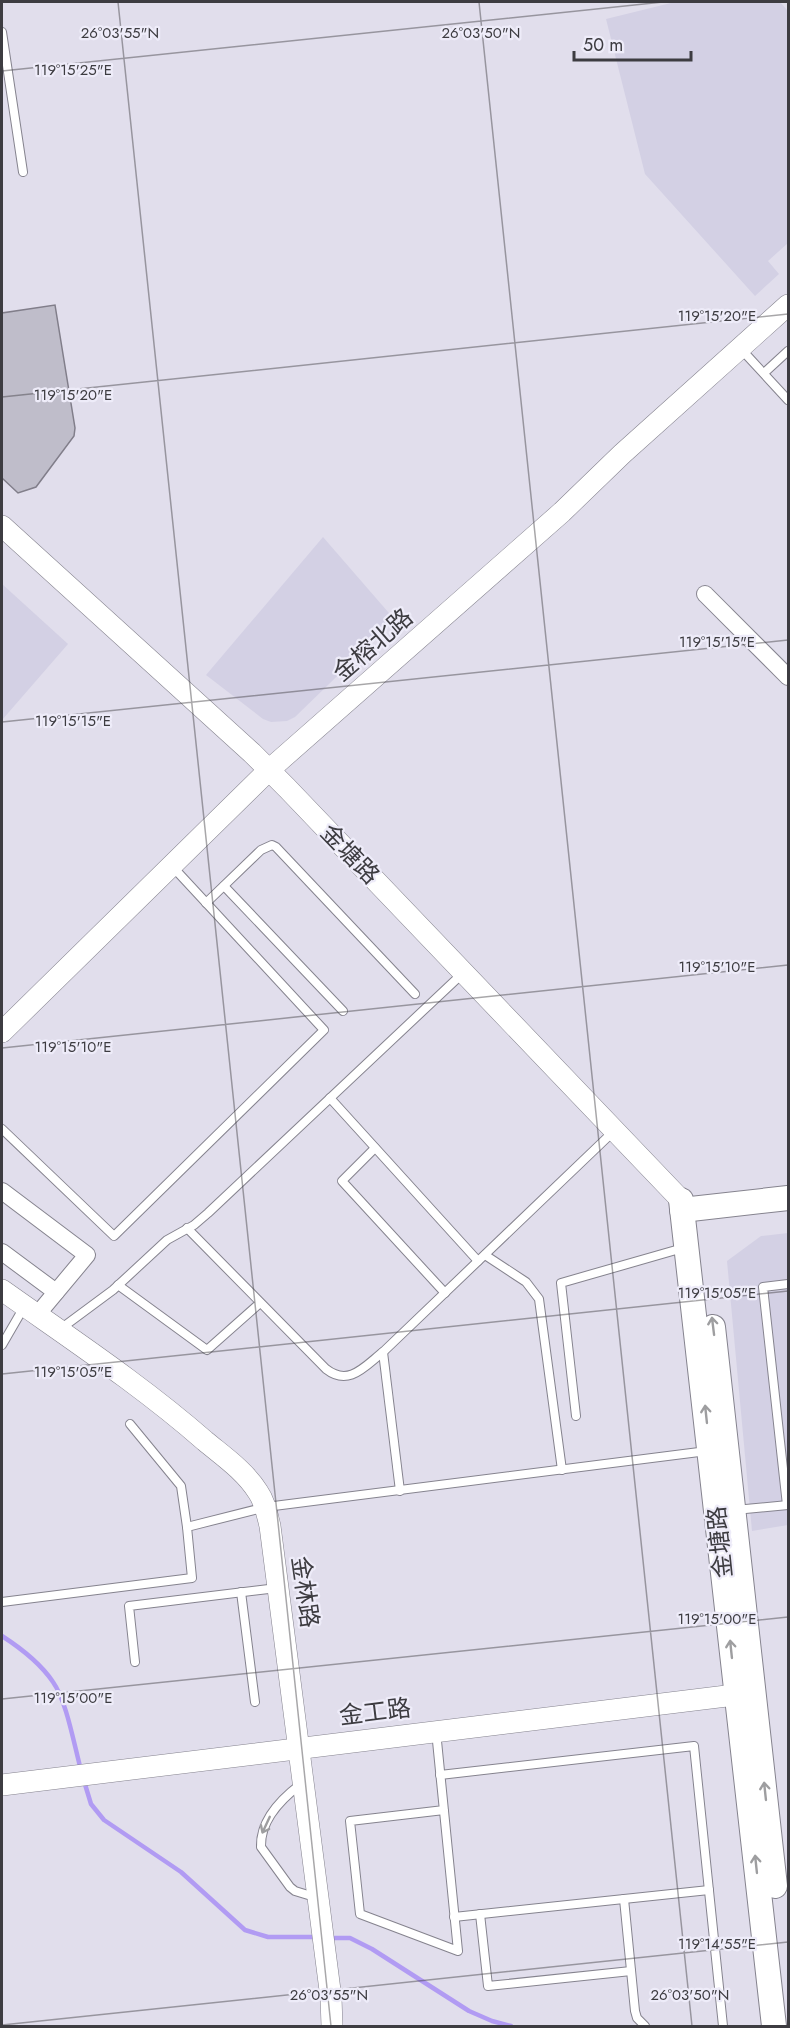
<svg xmlns="http://www.w3.org/2000/svg" width="790" height="2028" font-family="Jost,'Noto Sans SC',sans-serif">
<rect width="100%" height="100%" fill="#e1deec"/>
<g fill="#d3d0e4">
<polygon points="675,2 780,2 788,11 788,243 768,261 779,274 755,296 645,174 606,19"/>
<polygon points="323,537 395,620 295,717 287,721 271,722 263,719 206,675"/>
<polygon points="2,584 68,644 2,720"/>
<polygon points="788,1233 788,1525 752,1531 727,1261 761,1236"/>
</g>
<g fill="none" stroke-linecap="round" stroke-linejoin="round">
<g stroke="#b19bf3" stroke-width="4.5">
<path d="M2,1636c17,11 39,28 51,46 14,20 21,63 28,88"/>
<polyline points="84,1781 91,1804 104,1820 181,1872 245,1930 268,1937 318,1937"/>
<polyline points="329,1938 350,1938 372,1949 469,2011 492,2021 511,2026"/>
</g>
</g>
<polygon fill="#bfbdca" stroke="#817e8a" stroke-width="1.5" points="55,305 75,428 74,436 36,487 18,493 2,478 2,313"/>
<g fill="none" stroke-linecap="round" stroke-linejoin="round">
<defs>
<g id="service">
<polyline points="2,32 23,172"/>
<polyline points="741,349 788,400"/>
<polyline points="764,373 788,351"/>
<polyline points="224,886 343,1011"/>
<polyline points="206,903 261,850 272,845 276,847 415,994"/>
<polyline points="330,1098 478,1261"/>
<polyline points="2,1129 114,1236 324,1030 172,866"/>
<polyline points="375,1148 342,1181 445,1293"/>
<path d="M187,1228l139,141c23,18 39,-3 57,-17l231,-221"/>
<polyline points="485,1255 526,1282 539,1299 562,1470"/>
<polyline points="118,1285 207,1350 260,1303"/>
<polyline points="59,1330 113,1290 167,1240 194,1225 208,1213 463,973"/>
<polyline points="2,1345 24,1307"/>
<polyline points="383,1352 400,1491"/>
<polyline points="576,1416 561,1283 683,1248"/>
<polyline points="130,1424 181,1486 187,1527"/>
<polyline points="787,1505 763,1287 788,1284"/>
<polyline points="735,1510 788,1505"/>
<polyline points="241,1592 255,1702"/>
<polyline points="2,1602 192,1578 187,1527 266,1507 707,1451"/>
<polyline points="135,1662 129,1606 277,1588"/>
<polyline points="436,1731 458,1951 360,1914 350,1821 444,1810"/>
<polyline points="440,1775 694,1746 723,2026"/>
<path d="M301,1784c-20,15 -41,36 -40,63l29,40 5,4 23,7"/>
<polyline points="624,1899 635,2011 637,2018 645,2026"/>
<polyline points="480,1914 488,1986 631,1971"/>
<polyline points="454,1917 709,1890"/>
</g>
<g id="minor">
<polyline points="705,594 788,677"/>
<polyline points="2,1191 87,1255 37,1315"/>
<polyline points="2,1252 56,1292"/>
</g>
<g id="tertiary">
<polyline points="2,526 252,753 287,788 681,1200"/>
<polyline points="2,1032 269,770 562,512 622,454 788,305"/>
<path d="M2,1290c69,49 139,95 203,151 18,15 40,30 53,51 7,10 9,22 12,34l61,472 1,28"/>
<polyline points="2,1785 751,1693"/>
</g>
<g id="secondary">
<polyline points="681,1200 774,2026"/>
<polyline points="682,1210 788,1198"/>
<polyline points="713,1327 775,1886"/>
</g>
</defs>
<use href="#service" stroke="#85838e" stroke-width="10"/>
<use href="#minor" stroke="#85838e" stroke-width="18"/>
<use href="#tertiary" stroke="#85838e" stroke-width="22"/>
<use href="#secondary" stroke="#85838e" stroke-width="26"/>
<use href="#service" stroke="#fff" stroke-width="8"/>
<use href="#minor" stroke="#fff" stroke-width="16"/>
<use href="#tertiary" stroke="#fff" stroke-width="21"/>
<use href="#secondary" stroke="#fff" stroke-width="24"/>
</g>
<defs><path id="oneway-shaft" d="M-6 0H5M1.5-3L5.5 0L1.5 3" fill="none" stroke-width="1.6" stroke-linecap="round" stroke-linejoin="round" transform="scale(1.5)"/></defs>
<g stroke="#9e9ea0">
<use href="#oneway-shaft" transform="translate(713 1326) rotate(-97)"/>
<use href="#oneway-shaft" transform="translate(706 1414) rotate(-96)"/>
<use href="#oneway-shaft" transform="translate(731 1649) rotate(-96)"/>
<use href="#oneway-shaft" transform="translate(765 1791) rotate(-96)"/>
<use href="#oneway-shaft" transform="translate(266 1825) rotate(115)"/>
<use href="#oneway-shaft" transform="translate(756 1864) rotate(-96)"/>
</g>
<path fill="none" stroke="#3d3c41" stroke-width="1.5" stroke-opacity="0.45" d="M118,2l213,2024M479,2l213,2024M2,71l661,-69M2,397l786,-83M2,722l786,-82M2,1048l786,-83M2,1374l786,-83M2,1699l786,-82M2,2025l786,-83"/>
<g text-anchor="middle" stroke-width="4.5" stroke-linejoin="round" paint-order="stroke">
<g font-size="24" fill="#3d3c41" stroke="#eeecf9">
<text transform="translate(373 645) rotate(-41)" y="8">金榕北路</text>
<text transform="translate(350 854) rotate(46)" y="8">金塘路</text>
<text transform="translate(720 1542) rotate(-96)" y="8">金塘路</text>
<text transform="translate(305 1592) rotate(82)" y="8">金林路</text>
<text transform="translate(375 1712) rotate(-7)" y="8">金工路</text>
</g>
</g>
<g font-size="15" text-anchor="middle" fill="#3d3c41" stroke="#eeecf9" stroke-width="4.5" stroke-linejoin="round" paint-order="stroke">
<text x="120" y="38">26°03'55"N</text>
<text x="481" y="38">26°03'50"N</text>
<text x="73" y="75">119°15'25"E</text>
<text x="717" y="321">119°15'20"E</text>
<text x="73" y="400">119°15'20"E</text>
<text x="717" y="647">119°15'15"E</text>
<text x="73" y="726">119°15'15"E</text>
<text x="717" y="972">119°15'10"E</text>
<text x="73" y="1052">119°15'10"E</text>
<text x="717" y="1298">119°15'05"E</text>
<text x="73" y="1377">119°15'05"E</text>
<text x="717" y="1624">119°15'00"E</text>
<text x="73" y="1703">119°15'00"E</text>
<text x="717" y="1949">119°14'55"E</text>
<text x="329" y="2000">26°03'55"N</text>
<text x="690" y="2000">26°03'50"N</text>
</g>
<rect width="790" height="2028" fill="none" stroke="#3d3c41" stroke-width="6"/>
<path d="M574 51v9h117v-9" fill="none" stroke="#3d3c41" stroke-width="3"/>
<text x="583" y="51" font-size="18" fill="#3d3c41" stroke="#eeecf9" stroke-width="4.5" paint-order="stroke">50 m</text>
</svg>
